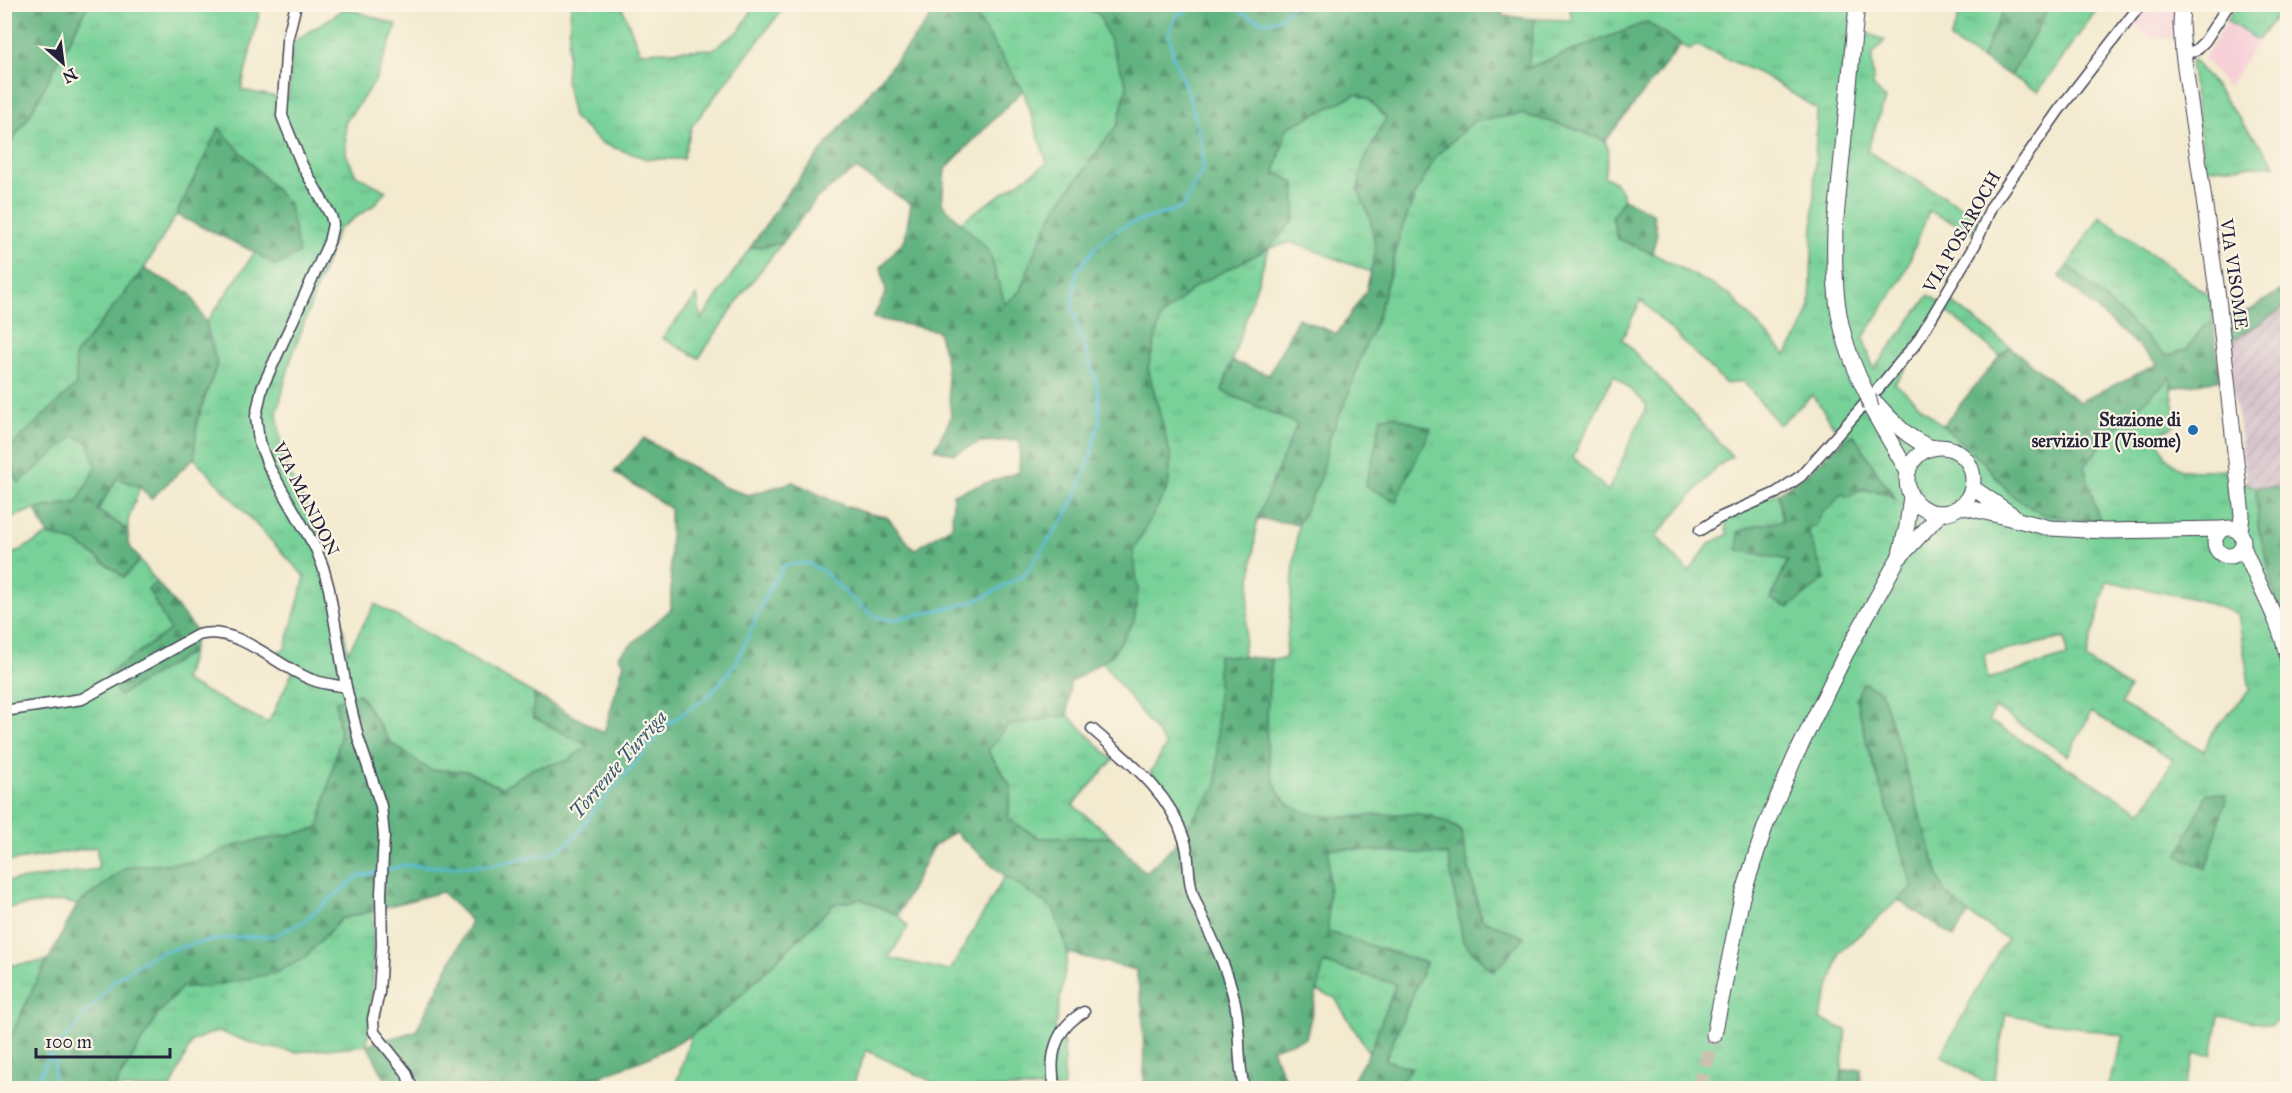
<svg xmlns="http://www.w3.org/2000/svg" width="2292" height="1093" font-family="'IM FELL Great Primer',serif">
<defs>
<pattern id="industrial-furrows" width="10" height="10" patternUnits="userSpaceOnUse" patternTransform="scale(1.5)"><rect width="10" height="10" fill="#d1bdc9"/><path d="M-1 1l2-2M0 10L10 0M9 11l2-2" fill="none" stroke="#b3a2ae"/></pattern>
<pattern id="grass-tufts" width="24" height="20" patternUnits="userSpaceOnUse" patternTransform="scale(1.5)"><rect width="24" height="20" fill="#77d198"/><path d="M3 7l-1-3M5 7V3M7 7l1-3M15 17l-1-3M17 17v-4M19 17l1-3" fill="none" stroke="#67b384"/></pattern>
<pattern id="forest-firs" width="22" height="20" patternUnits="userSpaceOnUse" patternTransform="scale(1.5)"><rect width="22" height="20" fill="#61b380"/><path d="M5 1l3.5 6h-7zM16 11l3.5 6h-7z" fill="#50916a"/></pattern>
</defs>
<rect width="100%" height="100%" fill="#fcf5e5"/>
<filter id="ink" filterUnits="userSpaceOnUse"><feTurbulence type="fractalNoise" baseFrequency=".0167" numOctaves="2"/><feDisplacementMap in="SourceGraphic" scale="12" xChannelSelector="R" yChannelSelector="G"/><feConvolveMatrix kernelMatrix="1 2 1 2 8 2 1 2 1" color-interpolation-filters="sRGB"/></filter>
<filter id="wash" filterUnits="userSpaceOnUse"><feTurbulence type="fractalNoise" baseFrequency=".008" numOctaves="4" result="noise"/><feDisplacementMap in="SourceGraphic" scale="24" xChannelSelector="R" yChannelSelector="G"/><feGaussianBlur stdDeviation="1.35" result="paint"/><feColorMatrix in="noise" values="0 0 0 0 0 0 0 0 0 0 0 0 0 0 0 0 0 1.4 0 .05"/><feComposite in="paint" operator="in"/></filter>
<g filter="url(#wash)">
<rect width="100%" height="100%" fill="#f3eacf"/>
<g fill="#f6cfd7">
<polygon points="2144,5 2176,5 2175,39 2149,37 2131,20"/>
<polygon points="2227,21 2258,40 2228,88 2204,58"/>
</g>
<polygon fill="url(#industrial-furrows)" points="2287,306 2287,487 2256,487 2247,483 2228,352 2232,341"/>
<g fill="url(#grass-tufts)" stroke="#4c7a6a" stroke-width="1.5" fill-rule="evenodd">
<polygon points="1026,4 1036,7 1074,5 1099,13 1127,85 1118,124 1091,161 1036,248 1020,291 1005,305 989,251 960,222 1047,163 1023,90 969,5"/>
<path d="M1570,4l295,1 -3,26 23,9 -13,16 1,30 12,13 -18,52 112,66 -6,15 -44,-21 -26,66 -40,61 11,31 55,-74 14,10 4,-7 63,49 -10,9 -52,-44 -53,71 91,82 25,30 73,-29 29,-35 59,-55 -1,12 6,33 -6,7 -15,9 10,20 15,13h45l8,9 22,8 2,38 29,117v380l-10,-1 -5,4 -53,-9 -7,39 -17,-1 -11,34h-77l17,-52 -118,-22 -14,74 -51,-33 50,-91 16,-25 -38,-25 -25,-22 -63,-200 -25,6 12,49 45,140 -73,65 -20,67 26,11 -6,58h-445l17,-20 -27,-8 41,-96 -98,-32 1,-84 119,7 15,87 30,30 30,-35 -42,-18 -21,-90c-10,-4 -22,-12 -34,-14 -27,-3 -55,2 -83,2 -17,0 -38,-2 -53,-12 -34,-25 -22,-110 -18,-146h13l13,-135 23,-46 9,-42 18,-41 43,-123 10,-41 14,-36 22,-40 37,-34 47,-7 49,13 35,14 4,10 -5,25c11,6 17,10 20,23l-12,17 6,23 34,14 77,41 57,61 15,-24 9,-25 7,-197 -52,-33 -69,-31 -6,5 -43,-28 -120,46 8,-49 36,1zM1641,300l85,84 17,-3 36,44 34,-30 30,45 11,-5 26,42 15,20c-20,-9 -33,-8 -54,-3 -6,8 -15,12 -18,18 -5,6 -7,10 -14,15v8l16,44 -54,19 17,-38 -49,-10 19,-25 25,-4 -5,-28 -54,19 3,23 -18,9 -20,28 -33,-36 60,-68 16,-12 -110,-117zM1614,375l33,30 -39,86 -35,-34zM1373,459l23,42 -31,-15zM2107,581l92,19 39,14 12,76 -38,42 -8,19 -83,-47 8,-16 -43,-29zM2065,638l2,18 -79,23 -4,-25zM1994,707l74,49 23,-44 82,48 -31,52 -153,-91z"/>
<polygon points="88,5 261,5 241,90 288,99 293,42 346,8 397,25 375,81 345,123 346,154 356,175 386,191 373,206 338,229 290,362 277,413 283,459 326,547 348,652 375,604 534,694 533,717 588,746 567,761 534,768 502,788 467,771 430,770 391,743 360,695 336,702 340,738 318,829 239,844 195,862 127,867 77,905 63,901 5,908 5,882 98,869 97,847 5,862 5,558 48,535 76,542 124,577 140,560 157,582 148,589 170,630 108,674 119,695 192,652 184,681 268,723 296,665 274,653 285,649 305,577 194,458 197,421 217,364 206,323 255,252 276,266 258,171 219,128 176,215 144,269 75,355 77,385 5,452 19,483 74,435 88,442 96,467 77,503 35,509 5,520 4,325 9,317 4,314 5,150 28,118"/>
<polygon points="571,5 621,5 640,52 713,49 739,31 755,5 786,5 692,126 683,159 647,159 601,143 573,117 566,83"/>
<polygon points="1963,5 2006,5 1981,59 1950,40"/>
<polygon points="2050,5 2100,5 2038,92 2011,76"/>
<polygon points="2236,5 2279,5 2283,7 2258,40 2227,21"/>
<polygon points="2192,60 2195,61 2276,165 2205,168 2190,63"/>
<polygon points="1356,94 1368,99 1386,118 1358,189 1370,218 1376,250 1371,272 1292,242 1269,248 1222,391 1298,424 1268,520 1257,519 1243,657 1218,656 1217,785 1189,825 1150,773 1166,745 1102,662 1112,655 1138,589 1133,551 1168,487 1171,458 1148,368 1161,317 1197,285 1269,248 1275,172 1287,128"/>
<polygon points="2100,216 2212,298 2213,322 2205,325 2187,349 2166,356 2068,265"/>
<polygon points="782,243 741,296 699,358 662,338 697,295 701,320 750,248"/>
<polygon points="117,478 140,487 128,521 128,530 97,511"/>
<polygon points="1068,715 1113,760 1073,805 1112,837 1039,838 1008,819 1011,786 988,751 1008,725"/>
<polygon points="1005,876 1054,909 1068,953 1055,1028 1064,1043 1064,1088 945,1088 866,1050 852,1088 675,1088 691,1035 732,1004 834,904 861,899 898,915 908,926 889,958 950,971"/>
<polygon points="373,911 373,980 367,1045 295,1052 261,1046 217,1031 192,1041 171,1088 114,1088 158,1014 182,987 207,987 303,959 341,919"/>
<polygon points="47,961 29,996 5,1051 5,966"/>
<polygon points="1323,963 1396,984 1369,1053 1335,998 1317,991"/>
<polygon points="603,1075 602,1088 552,1088 575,1081"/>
</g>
<g fill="url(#forest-firs)" stroke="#426a5e" stroke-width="1.5">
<polygon points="5,4 88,5 28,118 5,150"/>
<path d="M941,5h28l54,85 -78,79 -3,35 47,47 16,53 15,-13 16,-43 21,-42 61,-82 9,-39 -28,-71 -25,-9h429l-1,11 33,3 -7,49 119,-46 34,23 -76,96 -35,-14 -49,-13 -47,7 -37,34 -22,40 -14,36 -24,89 -15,33 -14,42 -18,41 -9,42 -23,46 -41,-5 40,-95 -75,-33 10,-30 37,14 29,-57 39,16 29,-43 10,-41 -6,-32 -12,-29 5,-26 23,-45 -18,-19 -12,-5 -69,34 -12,44 20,11v36l-26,29 -72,37 -36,32 -13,51 23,90 -3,29 -35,64 5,38 -4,32 -22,34 -42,28 -2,32 -60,10 -20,26 23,35 -3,33 31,19 73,-1 33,36 28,-26 44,-62 1,-130 54,4c-4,36 -16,121 18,146 15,10 36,12 54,12 27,0 55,-6 83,-2 11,2 23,10 33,15l21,89 43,18 -30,35 -31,-30 -15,-87 -119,-7 -1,84 98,31 -41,97 27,8 -17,20h-47l21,-35 27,-69 -72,-21 -18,75 -34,11 17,39h-145l-1,-76 -7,-42 -68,-17 -14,-44 -49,-33 -51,-44 -22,16 -34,67 -36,-16 -28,5 -102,100 -41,31 -43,23 -45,17 -28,6 -23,7h-162l-23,-43 49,-14 55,-110 -29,-29 -101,27 -38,40 -28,14 -68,14h-25l-24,27 -44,74h-109v-37l24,-55 48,-91 50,-38 68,-5 44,-18 79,-15 22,-91 -4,-37 23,-7 32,49 39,27 37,1 34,17 33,-20 33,-7 21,-15 -55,-29 1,-23 70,39 20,-70 -6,-7 53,-47 -1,-101 -56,-36 30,-34 80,49 24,8 45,-13c31,14 60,31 94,35l27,33 38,-24 1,-32 66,-22 1,-32 -40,2 -26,12 -19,-5 16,-32 -6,-62 -7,-24 -65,-13 13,-26 -5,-25 24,-28 6,-35 -55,-35 -39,29 -35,45 -32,5 38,-56z"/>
<polygon points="2006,5 2050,5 2011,76 1981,59"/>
<polygon points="219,128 289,204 299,253 276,266 255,252 176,215"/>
<polygon points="1624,199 1653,213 1657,234 1652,253 1618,239 1612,216"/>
<polygon points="2068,265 2166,356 2187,349 2205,325 2213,322 2220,380 2171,388 2171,377 2113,431 2084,466 2100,523 2041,514 2011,495 1986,465 1943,425 2000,356 2010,347 2079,402 2158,364 2059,276"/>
<polygon points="144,269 190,293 206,323 217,364 197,421 194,458 151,499 140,487 117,478 97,510 128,530 128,544 140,560 124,577 76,542 48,535 35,509 77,502 96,467 88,442 74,436 19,483 5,452 76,385 75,355"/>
<polygon points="2287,288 2287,306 2232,341 2228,352 2225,319 2252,309 2281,290"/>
<polygon points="1395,416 1431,429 1396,501 1365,486 1373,459 1381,417"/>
<polygon points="1854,435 1880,477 1896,500 1885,491 1869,491 1864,488 1849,497 1841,494 1830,508 1823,511 1815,527 1809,527 1809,535 1825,579 1788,608 1771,599 1788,560 1738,550 1738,532 1758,525 1783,521 1778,493 1809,472 1843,440"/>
<polygon points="2256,487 2287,487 2287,642 2258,525"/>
<polygon points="157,582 197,632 192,652 119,696 108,674 170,630 148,589"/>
<polygon points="1863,683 1881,691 1944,892 1969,914 1954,937 1898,900 1913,887 1868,747 1856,698"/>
<polygon points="2207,793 2227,795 2206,869 2178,856"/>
<polygon points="1861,1069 1860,1088 1840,1088 1842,1070"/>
</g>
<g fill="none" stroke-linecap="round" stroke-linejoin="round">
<g stroke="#56bbd4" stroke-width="3">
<path d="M1223,4c26,8 48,35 69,0"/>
<polyline points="385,870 407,865 441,867 492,865 555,852 575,837 592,813 668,724 711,694 737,661 768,591 784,565 807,563 823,571 854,601 875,616 890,620 958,606 980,599 1024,575 1062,522 1078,492 1090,458 1100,420 1098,388 1072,308 1076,273 1093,250 1109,234 1129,224 1182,208 1203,169 1201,140 1189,96 1173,56 1169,33 1177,15 1202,4"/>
<polyline points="32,1088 50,1056"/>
<polyline points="52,1088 55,1061 50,1056 116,979 155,954 202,942 237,937 274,936 303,922 357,877 378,872"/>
</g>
</g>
</g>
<g filter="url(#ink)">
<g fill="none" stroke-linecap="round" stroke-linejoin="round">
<polyline stroke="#c9c2b1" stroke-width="15" stroke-dasharray="15 8" stroke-linecap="butt" points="1699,1088 1714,1035"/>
<defs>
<g id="street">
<polyline points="296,4 287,41 282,116 302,165 331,216 333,224 329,242 262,388 256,416 259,442 269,467 316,549 323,567 329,589 346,687 358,737 381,806 384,836 381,893 382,946 379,993 373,1019 374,1032 406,1072 412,1088"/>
<polyline points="2183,53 2195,51 2205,41 2229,4"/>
<polyline points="1700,530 1719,518 1776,493 1801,476 1877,390 1917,342 1976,243 1991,207 2059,110 2141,4"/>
<path d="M4,711l78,-12 116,-64c40,-11 79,32 115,45 10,4 23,5 33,7"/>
<path d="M1092,729c36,32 77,62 92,110 7,19 2,39 10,58 14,36 33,67 41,106 6,28 2,57 9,85"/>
<path d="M1055,1088c-7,-31 0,-60 29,-76"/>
</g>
<g id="secondary">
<path d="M1857,4l-22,224c-2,68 2,107 33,168"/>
<polyline points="2182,4 2181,24 2183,53 2218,298 2242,515 2240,532"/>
<path d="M1877,404c17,19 32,36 56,44"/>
<polyline points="1871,408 1908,472"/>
<circle cx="1940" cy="480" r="33"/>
<polyline points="1973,488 2014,516"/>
<polyline points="1961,506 2050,528 2105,531 2222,529"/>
<circle cx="2229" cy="542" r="14"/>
<path d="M2243,546c14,39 38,73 45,115"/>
<polyline points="1900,554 1907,526 1911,496"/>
<polyline points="1714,1035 1742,897 1765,827 1795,757 1845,655 1898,559 1941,513"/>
</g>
</defs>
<use href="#street" stroke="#414051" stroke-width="13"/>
<use href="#secondary" stroke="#414051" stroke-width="17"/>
<use href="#street" stroke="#fff" stroke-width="10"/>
<use href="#secondary" stroke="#fff" stroke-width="15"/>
<defs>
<polyline id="secondary-bridge" points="1868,396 1871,408"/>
</defs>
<use href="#secondary-bridge" stroke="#414051" stroke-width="17" stroke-linecap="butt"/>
<use href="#secondary-bridge" stroke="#fff" stroke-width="15"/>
</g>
</g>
<circle fill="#1f6fb2" stroke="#fcf5e5" stroke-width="2" cx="2193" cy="430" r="6"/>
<g text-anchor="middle" stroke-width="4.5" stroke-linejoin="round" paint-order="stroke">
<g font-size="18" fill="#22223b" stroke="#fcf5e5">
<text transform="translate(1962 232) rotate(-60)" y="6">VIA POSAROCH</text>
<text transform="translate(2234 274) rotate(82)" y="6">VIA VISOME</text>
<text transform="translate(306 499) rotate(63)" y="6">VIA MANDON</text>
</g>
<g font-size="18" font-weight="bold" fill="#22223b" stroke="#fcf5e5" text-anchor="end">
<text x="2181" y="426">Stazione di<tspan x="2181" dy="21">servizio IP (Visome)</tspan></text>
</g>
<g font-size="20" font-style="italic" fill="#345871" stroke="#fcf5e5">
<text transform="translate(618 764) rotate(-49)" y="7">Torrente Turriga</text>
</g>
</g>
<rect width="2292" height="1093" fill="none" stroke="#fcf5e5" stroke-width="24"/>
<g transform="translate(63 63) rotate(152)" stroke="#fcf5e5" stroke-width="4.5" paint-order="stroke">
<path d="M0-4.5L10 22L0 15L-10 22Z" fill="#22223b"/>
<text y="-9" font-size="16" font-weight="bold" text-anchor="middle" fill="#22223b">N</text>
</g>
<path d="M36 1048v9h134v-9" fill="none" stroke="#22223b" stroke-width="3"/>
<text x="45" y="1048" font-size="18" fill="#22223b" stroke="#fcf5e5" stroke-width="4.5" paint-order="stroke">100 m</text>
</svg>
